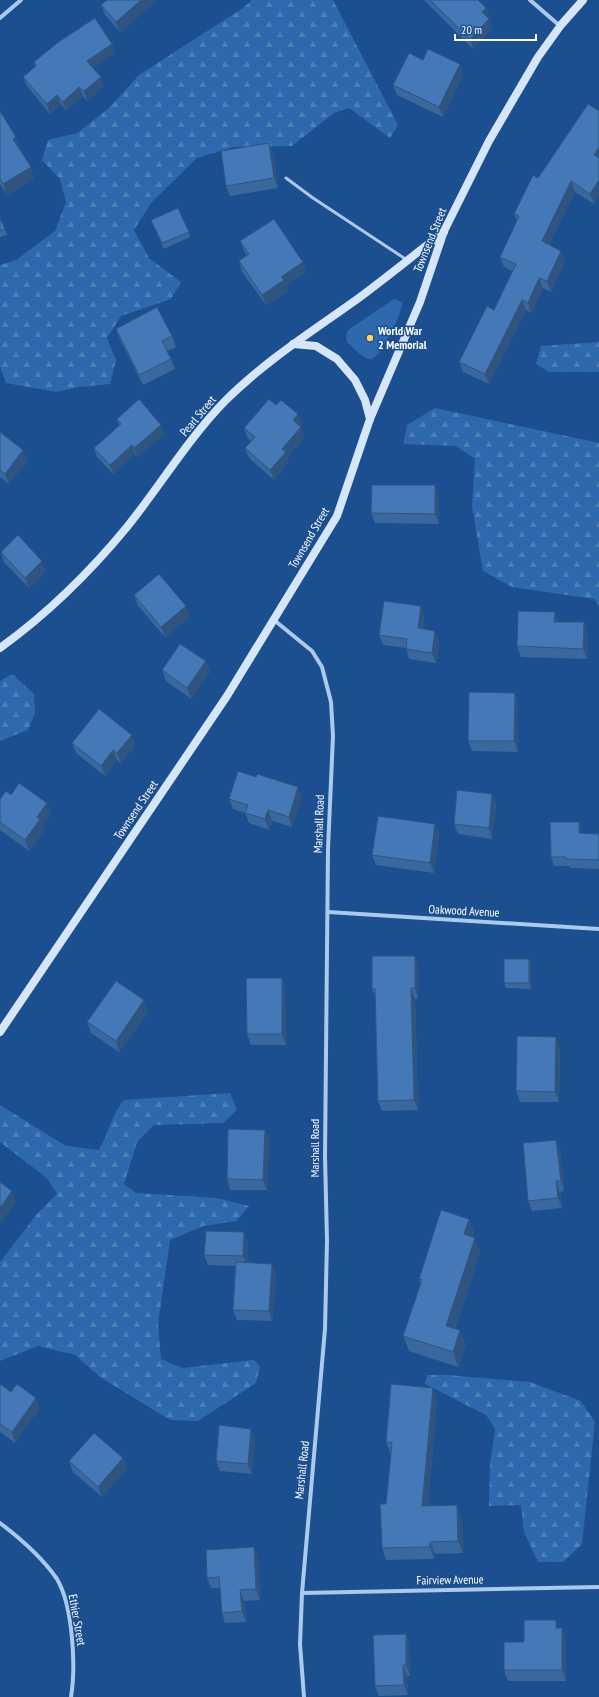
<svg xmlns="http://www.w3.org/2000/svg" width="599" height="1697" font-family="'PT Sans Narrow',sans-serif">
<defs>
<pattern id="forest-firs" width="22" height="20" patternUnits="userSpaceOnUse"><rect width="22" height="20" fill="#2e69ad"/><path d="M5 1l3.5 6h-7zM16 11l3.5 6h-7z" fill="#4d80b9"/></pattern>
</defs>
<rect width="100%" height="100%" fill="#1b4f8f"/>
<path fill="#2e69ad" d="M394,299l8,3c2,8 -22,55 -30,57 -9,1 -19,-12 -25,-17l-1,-7 2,-5z"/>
<g fill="url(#forest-firs)">
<polygon points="252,0 333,0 398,125 390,138 349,108 334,113 292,146 233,147 197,158 151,203 134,230 149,258 181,282 171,299 121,316 107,338 116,360 110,384 79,387 56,392 6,383 0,367 0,265 16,260 55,231 66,202 60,179 42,160 48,140 77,133 108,109 139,75 243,8"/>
<polygon points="599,342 599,372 549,372 536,364 541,346"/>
<polygon points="435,408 599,443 599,606 594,599 512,587 483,571 472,506 475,459 456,446 403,444 407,425"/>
<polygon points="12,674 34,694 35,713 28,730 0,741 0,681"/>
<path d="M230,1093l7,17 -14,13 -69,2 -17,17 -13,42 12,9 81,5 32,8 -13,15 -33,5 -33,14 -12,84 3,35 21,9 72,-8 6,6 -4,17 -58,38 -28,-1 -70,-43 -25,-22 -37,-9 -38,15v-99l37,-48 20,-20 -10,-16 -47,-36v-37l66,41 33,4c9,-16 13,-36 25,-50z"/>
<polygon points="427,1375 448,1375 530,1382 581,1401 595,1422 582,1544 563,1562 538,1562 524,1532 521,1505 489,1506 490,1464 495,1429 486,1415 425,1384"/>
</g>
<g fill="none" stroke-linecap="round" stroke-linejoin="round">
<polyline stroke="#a9c9ee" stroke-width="3" points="286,178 313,198 407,260"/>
<g stroke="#a9c9ee" stroke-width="4">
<polyline points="530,0 560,26"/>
<polyline points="0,18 21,0"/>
<polyline points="274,620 312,651 322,667 331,702 333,736 328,849 325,1156 327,1241 325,1329 302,1593 300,1644 304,1697"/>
<polyline points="328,912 599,929"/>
<path d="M0,1523c21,16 42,34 57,56 16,27 19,88 14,118"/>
<polyline points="302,1593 599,1587"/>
</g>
<g stroke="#d6e6fa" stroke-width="8">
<polyline points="293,344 316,346 337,359 355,380 365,400 370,419"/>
<path d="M0,648c47,-34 90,-76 127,-121 33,-41 61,-88 98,-126 39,-39 86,-69 131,-101 30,-22 59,-46 88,-68"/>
<polyline points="0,1032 227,696 337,516 370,419 420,302 444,231 489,141 538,57 561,25 583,0"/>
</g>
</g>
<g fill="#3a679d">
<polygon points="107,0 157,0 120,32 105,15 101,5"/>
<polygon points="424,0 478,0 486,8 490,18 489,19 492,29 473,49"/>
<polygon points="112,44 115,53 93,68 104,86 87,101 83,96 66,111 61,104 50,114 27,86 23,77 35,67 34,62"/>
<polygon points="423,60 463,75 443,117 397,95 393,85"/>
<polygon points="0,111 20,147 19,148 34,178 7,195 0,184"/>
<polygon points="599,111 594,204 575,192 549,245 561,251 565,261 551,292 543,288 531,313 526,310 489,384 463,372 459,362 494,310 512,271 504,267 500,257 517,221 514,214 538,178"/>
<polygon points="269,143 273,154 278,188 230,196 226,186"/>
<polygon points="0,218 7,235 0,237"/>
<polygon points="151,220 189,232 190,237 164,249"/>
<polygon points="240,241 306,272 286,286 288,291 266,305 242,272 239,261 247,256 244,251"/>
<polygon points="116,329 172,336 176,347 167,351 171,359 175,369 143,385 120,340"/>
<polygon points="276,405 298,414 302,425 300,427 304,438 287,457 289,462 274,480 249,458 245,448 251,441 248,439 244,428"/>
<polygon points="117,419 165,434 137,457 135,454 113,474 97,457 94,448 119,425"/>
<polygon points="0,432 23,450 27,461 9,484 0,477"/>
<polygon points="439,496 439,524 375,523 371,513"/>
<polygon points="1,552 46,571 29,588 4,562"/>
<polygon points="134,595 190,617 165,637 138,606"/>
<polygon points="555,612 558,622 588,633 587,659 521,657 517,646"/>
<polygon points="424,616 423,629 439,641 436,663 409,659 406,648 383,645 379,635"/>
<polygon points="206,661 210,672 191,699 166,681 162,670"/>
<polygon points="518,703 518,752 472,751 468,741"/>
<polygon points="72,743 135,745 121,764 117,760 105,776 76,753"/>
<polygon points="492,794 496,805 492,839 458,834 454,824"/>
<polygon points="11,795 51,813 42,825 44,830 29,851 0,830 0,799"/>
<polygon points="302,798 292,827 272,821 269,830 249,823 245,813 233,809 229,799"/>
<polygon points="579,822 582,831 582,833 599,834 599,869 570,868 569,866 554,866 551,857"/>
<polygon points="439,834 434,873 376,865 372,855"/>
<polygon points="529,959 531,965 531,989 506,988 504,983"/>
<polygon points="418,966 418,999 415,999 418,1110 382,1111 378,1101 375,998 372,989"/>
<polygon points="282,978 285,988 286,1045 251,1045 247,1034"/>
<polygon points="148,1011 119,1052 91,1033 87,1022"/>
<polygon points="560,1047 559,1102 520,1102 516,1091"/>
<polygon points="265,1130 269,1140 267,1190 230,1190 227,1179"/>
<polygon points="556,1140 560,1151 564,1191 560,1192 562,1208 532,1211 528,1201"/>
<polygon points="469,1219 474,1233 473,1237 480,1252 455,1329 466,1345 458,1367 409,1351 403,1336 420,1284 419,1279"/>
<polygon points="248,1243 247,1263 272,1264 276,1275 272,1321 237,1320 233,1310 235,1266 208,1265 204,1255"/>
<polygon points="0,1384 11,1392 39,1409 15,1443 0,1432"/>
<polygon points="437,1400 428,1506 462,1518 463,1553 435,1554 434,1559 386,1560 382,1548 391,1455 386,1442"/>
<polygon points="255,1439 252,1474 220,1471 216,1461"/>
<polygon points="123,1458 127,1468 102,1497 73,1472 69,1461"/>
<polygon points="254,1547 258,1557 260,1600 244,1601 246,1622 225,1623 222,1613 220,1588 211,1588 207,1578"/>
<polygon points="556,1620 558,1628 566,1638 566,1681 508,1681 504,1670 524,1642"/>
<polygon points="406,1634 409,1644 410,1676 407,1676 408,1695 379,1696 375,1686"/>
</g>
<g fill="#305480">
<polygon points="141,0 157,0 120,32 116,22"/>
<polygon points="486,8 490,18 489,19 492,29 473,49 470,39 482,12"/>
<polygon points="112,44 115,53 90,70 87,61"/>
<polygon points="460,64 463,75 443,117 439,107"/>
<polygon points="101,77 104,86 87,101 84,91"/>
<polygon points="79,87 83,96 66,111 63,102"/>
<polygon points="57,95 61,104 50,114 47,104"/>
<polygon points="16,137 20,147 17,150 13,139"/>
<polygon points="269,143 273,154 278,188 274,178"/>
<polygon points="599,147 599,163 594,155"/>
<polygon points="31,167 34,178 7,195 3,184"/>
<polygon points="599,180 599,197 594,204 590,194"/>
<polygon points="571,181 575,192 546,252 542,241"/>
<polygon points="561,251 565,261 551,292 547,281"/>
<polygon points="303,262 306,272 286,286 288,291 266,305 262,295 281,277"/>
<polygon points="539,278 543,288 531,313 528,303"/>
<polygon points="522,300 526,310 489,384 485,374"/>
<polygon points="298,414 302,425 297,431 293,420"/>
<polygon points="161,425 165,434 137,457 134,448"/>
<polygon points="301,427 304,438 287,457 289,462 274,480 270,470 282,449"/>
<polygon points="132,445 135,454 113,474 110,465"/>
<polygon points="23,450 27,461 9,484 5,474"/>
<polygon points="435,485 439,496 439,524 435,514"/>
<polygon points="42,561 46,571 29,588 25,578"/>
<polygon points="186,606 190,617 165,637 161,627"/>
<polygon points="421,606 424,616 421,638 418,628"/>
<polygon points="555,612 558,623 554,622"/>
<polygon points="584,622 588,633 587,659 583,649"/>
<polygon points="435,631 439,641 436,663 432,653"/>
<polygon points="206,661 210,672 191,699 187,688"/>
<polygon points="515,693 518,703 518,752 514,741"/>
<polygon points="132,735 135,745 121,764 117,753"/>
<polygon points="113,750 117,760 105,776 101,766"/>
<polygon points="298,787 302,798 292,827 289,817"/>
<polygon points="492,794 496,805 492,839 489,828"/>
<polygon points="47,803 51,813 42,825 44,830 29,851 25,840 37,817"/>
<polygon points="268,810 272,821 269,830 265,819"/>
<polygon points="579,822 582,831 583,842 579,833"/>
<polygon points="435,824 439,834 434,873 430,863"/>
<polygon points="415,956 418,966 418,999 415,988"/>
<polygon points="529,959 531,965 531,989 529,983"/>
<polygon points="282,978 285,988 286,1045 282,1034"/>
<polygon points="411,988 415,999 418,1110 414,1100"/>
<polygon points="144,1000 148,1011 119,1052 116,1041"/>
<polygon points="556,1037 560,1047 559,1102 555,1092"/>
<polygon points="265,1130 269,1140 267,1190 263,1180"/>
<polygon points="556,1140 560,1151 564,1191 561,1181"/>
<polygon points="556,1181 560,1192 562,1208 558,1198"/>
<polygon points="12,1191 16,1201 0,1224 0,1208"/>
<polygon points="469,1219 474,1233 469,1249 464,1234"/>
<polygon points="244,1232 248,1243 247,1267 243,1256"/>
<polygon points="475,1238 480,1252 451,1340 446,1326"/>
<polygon points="272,1264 276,1275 272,1321 269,1311"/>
<polygon points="460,1330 466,1345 458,1367 453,1352"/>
<polygon points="433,1388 437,1400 427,1519 422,1506"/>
<polygon points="36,1398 39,1409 15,1443 12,1432"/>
<polygon points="251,1429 255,1439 252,1474 248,1464"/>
<polygon points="123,1458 127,1468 102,1497 98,1487"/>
<polygon points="457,1505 462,1518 463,1553 458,1541"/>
<polygon points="430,1542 435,1554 434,1559 430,1547"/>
<polygon points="254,1547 258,1557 260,1600 256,1589"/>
<polygon points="240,1590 244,1601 246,1622 242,1611"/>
<polygon points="556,1620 559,1630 556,1628"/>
<polygon points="562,1628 566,1638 566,1681 562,1670"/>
<polygon points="406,1634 409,1644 410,1676 406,1665"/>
<polygon points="403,1665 407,1676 408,1695 404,1685"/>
</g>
<g fill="#4478b7" stroke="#305480">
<polygon points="107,0 141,0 116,22 101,5"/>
<polygon points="430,0 478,0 486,8 482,12 489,19 470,39"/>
<polygon points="95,18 112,44 87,61 101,77 84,91 79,87 63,102 57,95 47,104 23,77 36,66 34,62 57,43"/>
<polygon points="428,49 460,64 439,107 393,85 409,53 423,60"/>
<polygon points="588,104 599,111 599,147 594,155 599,158 599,180 590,194 571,181 542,241 561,251 547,281 539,278 528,303 522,300 485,374 459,362 487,306 494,310 516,264 500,257 519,216 514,214 533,175 538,178"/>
<polygon points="0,111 16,137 13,139 31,167 3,184 0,179"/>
<polygon points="269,143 274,178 226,186 221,151"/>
<polygon points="178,208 189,232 162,243 151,220"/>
<polygon points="0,218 5,229 0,231"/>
<polygon points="274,219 303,262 281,277 284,280 262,295 239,261 249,254 240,241"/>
<polygon points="157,307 172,336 162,341 171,359 139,375 116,329"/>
<polygon points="139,399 161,425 134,448 132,445 110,465 94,448 121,424 117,419"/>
<polygon points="269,399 276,405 281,400 298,414 293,420 301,427 282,449 286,452 270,470 245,448 255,437 244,428"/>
<polygon points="0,432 23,450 5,474 0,470"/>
<polygon points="372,485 435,485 435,514 371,513"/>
<polygon points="18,535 42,561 25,578 1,552"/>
<polygon points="159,574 186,606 161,627 134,595"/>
<polygon points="384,601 421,606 418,628 435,631 432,653 406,649 407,639 379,635"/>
<polygon points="518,611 555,612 554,622 584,622 583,649 517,646"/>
<polygon points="180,644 206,661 187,688 162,670"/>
<polygon points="469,692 515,693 514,741 468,741"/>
<polygon points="99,709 132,735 117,753 113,750 101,766 72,743"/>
<polygon points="238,771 256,777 257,774 298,787 289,817 268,810 265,819 245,813 248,805 229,799"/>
<polygon points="19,783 47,803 37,817 40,819 25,840 0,822 0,799 6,791 11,795"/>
<polygon points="457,790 492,794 489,828 454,824"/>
<polygon points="378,816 435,824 430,863 372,855"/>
<polygon points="550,822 579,822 579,833 599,834 599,860 566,859 566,857 551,857"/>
<polygon points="372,956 415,956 415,988 411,988 414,1100 378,1101 375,989 372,989"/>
<rect x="504" y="959" width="25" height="24"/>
<polygon points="246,978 282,978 282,1034 247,1034"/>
<polygon points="116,981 144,1000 116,1041 87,1022"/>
<polygon points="517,1036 556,1037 555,1092 516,1091"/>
<polygon points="228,1129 265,1130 263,1180 227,1179"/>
<polygon points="556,1140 561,1181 556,1181 558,1198 528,1201 523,1143"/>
<polygon points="0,1182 12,1191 0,1208"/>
<polygon points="441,1210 469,1219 464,1234 475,1238 446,1326 460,1330 453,1352 403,1336 422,1280 419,1279"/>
<polygon points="206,1231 244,1232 243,1256 204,1255"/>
<polygon points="236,1262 272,1264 269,1311 233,1310"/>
<polygon points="0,1384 11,1392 17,1384 36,1398 12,1432 0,1424"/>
<polygon points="391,1384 433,1388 422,1506 457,1505 458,1541 430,1542 430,1547 382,1548 380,1504 386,1504 392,1443 386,1442"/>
<polygon points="219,1425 251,1429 248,1464 216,1461"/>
<polygon points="94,1433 123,1458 98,1487 69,1461"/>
<polygon points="254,1547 256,1589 240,1590 242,1611 222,1613 219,1577 207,1578 206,1550"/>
<polygon points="524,1620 556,1620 556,1628 562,1628 562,1670 504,1670 504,1642 524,1642"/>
<polygon points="406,1634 406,1665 403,1665 404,1685 375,1686 373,1635"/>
</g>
<circle fill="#ffd166" stroke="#1b4f8f" stroke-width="1.5" cx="370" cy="338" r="4"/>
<g text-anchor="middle" stroke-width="3" stroke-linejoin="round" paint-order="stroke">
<g font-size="12" fill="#fff" stroke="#1b4f8f">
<text transform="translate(430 240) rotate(-68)" y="4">Townsend Street</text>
<text transform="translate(198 416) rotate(-50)" y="4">Pearl Street</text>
<text transform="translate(309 538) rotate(-60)" y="4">Townsend Street</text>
<text transform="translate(136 810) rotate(-56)" y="4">Townsend Street</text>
<text transform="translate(319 824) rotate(-88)" y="4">Marshall Road</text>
<text transform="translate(464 911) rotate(3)" y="4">Oakwood Avenue</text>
<text transform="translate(315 1148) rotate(-90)" y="4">Marshall Road</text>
<text transform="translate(302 1470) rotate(-84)" y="4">Marshall Road</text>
<text transform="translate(450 1580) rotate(-1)" y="4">Fairview Avenue</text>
<text transform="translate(77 1620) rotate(80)" y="4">Ethier Street</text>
</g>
<g font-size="12" font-weight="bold" fill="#fff" stroke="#1b4f8f" text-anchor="start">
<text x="378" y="335">World War<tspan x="378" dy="14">2 Memorial</tspan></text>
</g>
</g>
<path d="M455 34v6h81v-6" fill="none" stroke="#ffffff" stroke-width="2"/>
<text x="461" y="34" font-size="12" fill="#ffffff" stroke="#1b4f8f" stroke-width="3" paint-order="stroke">20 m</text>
</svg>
